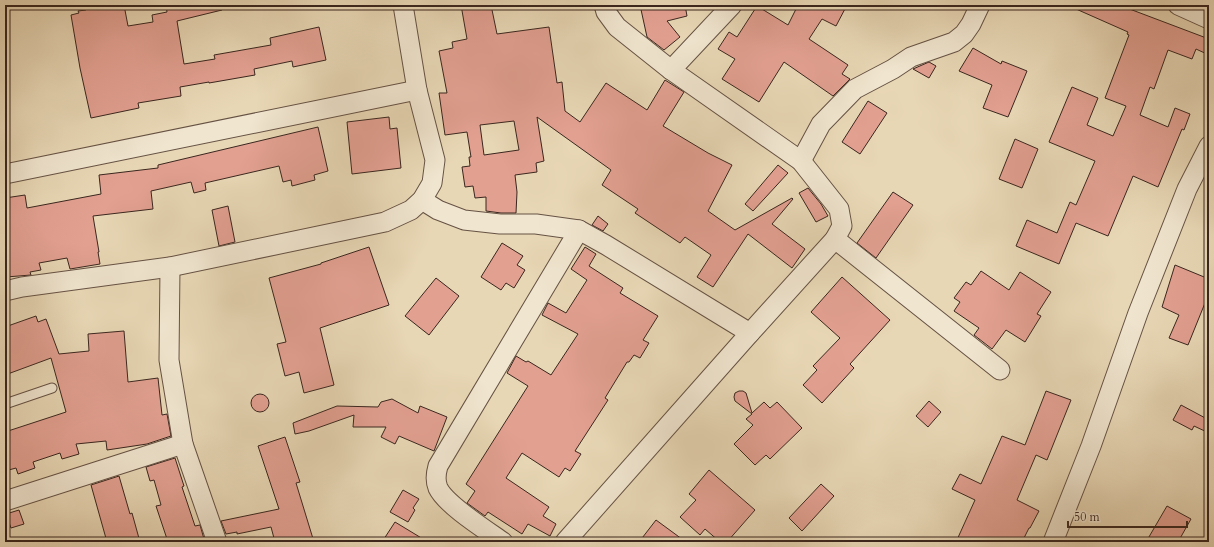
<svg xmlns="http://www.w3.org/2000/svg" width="1214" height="547" font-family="Cardo,serif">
<rect width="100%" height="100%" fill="#e8d7b5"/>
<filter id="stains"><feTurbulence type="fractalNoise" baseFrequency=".005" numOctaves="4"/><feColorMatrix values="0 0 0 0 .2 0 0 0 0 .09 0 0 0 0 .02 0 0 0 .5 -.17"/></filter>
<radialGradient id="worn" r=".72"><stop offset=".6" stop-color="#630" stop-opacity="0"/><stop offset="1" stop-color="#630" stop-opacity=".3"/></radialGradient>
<g fill="#e2a091" stroke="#3a261e" fill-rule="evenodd">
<polygon points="85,5 105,5 105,9 124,5 128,26 153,22 152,15 167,12 166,5 222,5 222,10 177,21 184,64 215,59 214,55 271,45 270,38 319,27 326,60 293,67 292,61 254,69 255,75 209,83 209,82 180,87 181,96 138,103 139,108 91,118 80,68 71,15 79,13 78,11 86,10"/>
<path d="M461,5h30l6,29 52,-7 8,56 5,-1 3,29 15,11 26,-39 41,27 18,-30 19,12 -21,34 45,27 24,12 -24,46 27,19 57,-32 1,1 -21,25 33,25 -13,19 -44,-34 -35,53 -16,-10 14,-22 -26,-18 -5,6 -45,-30 3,-4 -36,-24 9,-15 -74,-53 7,44 -8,2 1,9 -22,3 2,17 -1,21h-15l-15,-2v-14l-11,1 -2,-12 -8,1 -3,-20 8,-1 -1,-9h2l-4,-25 -22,3 -6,-42h8l-8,-42 14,-3 -1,-6 15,-3zM514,121l5,29 -35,5 -4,-30z"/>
<polygon points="640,5 685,5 687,16 667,21 680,37 664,50 647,37"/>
<polygon points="798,5 847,5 836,26 822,19 809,39 848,65 842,74 850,79 833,96 784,62 759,102 722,79 735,59 718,49 729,32 737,37 757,6 788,25"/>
<polygon points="1067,5 1119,5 1209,39 1209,55 1196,49 1192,59 1168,50 1154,89 1150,87 1140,115 1168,127 1175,108 1190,114 1184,130 1182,129 1158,187 1133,176 1108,236 1076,223 1059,264 1016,246 1027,220 1057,233 1070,202 1076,205 1095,161 1049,142 1072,87 1098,98 1087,125 1113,136 1126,106 1105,98 1129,35 1127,34 1128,32"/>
<polygon points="973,48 1001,64 1002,61 1027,71 1008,117 983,108 992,85 959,71"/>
<polygon points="929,62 936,66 929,78 913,69"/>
<polygon points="868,101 887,113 860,154 842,142"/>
<polygon points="389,117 390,129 397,128 401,168 352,174 347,122"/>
<polygon points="318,127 328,171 314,175 315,180 292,186 291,180 283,182 279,166 205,183 206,190 194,193 191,182 151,191 153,209 93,216 99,252 98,252 100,264 70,269 67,258 39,263 41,270 30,272 31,275 6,277 5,269 5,198 25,195 27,208 101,194 99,175 158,168 158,165"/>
<polygon points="1015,139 1038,149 1022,188 999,179"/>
<polygon points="778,165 788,173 753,211 745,204"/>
<polygon points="808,188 821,204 828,216 816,222 799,193"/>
<polygon points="893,192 913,205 876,258 857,243"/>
<polygon points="228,206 235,242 219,246 212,210"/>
<polygon points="598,216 608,224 603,231 592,225"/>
<polygon points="502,243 523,256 517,265 525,270 514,288 506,283 501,290 481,277"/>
<polygon points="369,247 389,305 320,328 334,385 304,393 299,372 285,376 277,344 286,342 269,278 321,264 321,263"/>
<polygon points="585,247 596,254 589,266 623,288 620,293 658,316 643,340 649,343 640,358 634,355 629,362 627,362 605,398 608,400 575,451 581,454 570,471 565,468 559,477 522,453 506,478 549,507 543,516 556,524 550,536 528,524 522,534 488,512 485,516 467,503 475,491 466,484 528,386 507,373 516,356 526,362 528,361 551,375 578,334 542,315 548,303 566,313 587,280 571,269"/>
<polygon points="1175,265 1209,279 1209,304 1205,303 1188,345 1169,338 1179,315 1162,307"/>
<polygon points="981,271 1009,290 1020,272 1051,292 1037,314 1041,316 1025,342 1006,330 992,349 974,335 979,328 954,311 960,302 954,298 966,282 971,285"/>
<polygon points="842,277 890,320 850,364 854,368 822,403 803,385 817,370 813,366 840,338 811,312"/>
<polygon points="436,278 459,296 429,335 405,316"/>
<polygon points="36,316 38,322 46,319 59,354 89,351 88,334 124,331 128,382 158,378 162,415 167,414 171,436 147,444 107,450 106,441 76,444 79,454 62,459 60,453 33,462 35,468 18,474 16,468 5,471 5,432 66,412 51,358 5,375 5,327"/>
<polygon points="739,391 743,391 746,393 752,413 764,402 770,408 777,402 802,428 770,459 766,455 755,465 734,444 753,425 746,419 752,414 735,401 734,397 735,393"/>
<polygon points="1046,391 1071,400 1047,460 1036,455 1017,500 1039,511 1030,528 1029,528 1022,542 956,542 975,500 952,489 960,474 981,484 1002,436 1025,445"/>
<circle cx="260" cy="403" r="9"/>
<polygon points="392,399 418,413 420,406 447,417 434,451 399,436 395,444 381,437 386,427 353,427 354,415 309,431 295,434 293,423 337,406 378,407 381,402"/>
<polygon points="929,401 941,412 928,427 916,416"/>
<polygon points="1181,405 1209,420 1209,433 1194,426 1192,430 1173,420"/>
<polygon points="285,437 300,482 296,483 314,542 275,542 271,527 237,534 237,532 226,534 221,521 279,509 258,446"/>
<polygon points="175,458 184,486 182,487 195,526 200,525 204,539 199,540 199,542 168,542 156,506 161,505 154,480 150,481 146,467"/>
<polygon points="709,470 755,510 727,542 720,542 705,529 700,535 680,517 696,500 689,494"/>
<polygon points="119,476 130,514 132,513 140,542 107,542 91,485"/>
<polygon points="821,484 834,496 802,531 789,518"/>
<polygon points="403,490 419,499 413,508 415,510 408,522 390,512"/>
<polygon points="1167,506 1191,519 1178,542 1146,542"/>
<polygon points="19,510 24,524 11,528 6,514"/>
<polygon points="656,520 686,542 639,542"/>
<polygon points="395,522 428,542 382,542"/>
</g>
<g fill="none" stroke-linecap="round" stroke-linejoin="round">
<defs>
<polyline id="service" points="5,404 52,388"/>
<g id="minor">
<polyline points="1178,5 1209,19"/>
<polyline points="671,70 732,5"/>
<polyline points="801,161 821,124 855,89 893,69 911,57 954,42 964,34 971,24 980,5"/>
<polyline points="5,174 417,90"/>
<polyline points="422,200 438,210 464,220 500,224 536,224 579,230 606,245 750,333"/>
<polyline points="835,239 1000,370"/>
<polyline points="170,267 169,360 183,444 217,542"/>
<polyline points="5,291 22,287 170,267 385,222 411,210 422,200 432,183 435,160 417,90 403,5"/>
<polyline points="5,501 183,444"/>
<path d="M503,542c-17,-12 -57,-37 -65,-54 -3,-7 -2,-15 0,-22l141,-236"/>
<polyline points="565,542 750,333 835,239 842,226 839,209 801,161 671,70 617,27 606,12 604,5"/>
<polyline points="1053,542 1091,446 1138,313 1187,189 1209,146"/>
</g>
</defs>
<use href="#service" stroke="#665244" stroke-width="11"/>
<use href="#minor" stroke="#665244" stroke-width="21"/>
<use href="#service" stroke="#f0e5cf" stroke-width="9"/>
<use href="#minor" stroke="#f0e5cf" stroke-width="19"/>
</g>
<rect width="1214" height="547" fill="none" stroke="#e8d7b5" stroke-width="20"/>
<rect x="6" y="6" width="1202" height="535" fill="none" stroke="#3a261e" stroke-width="2"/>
<rect x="10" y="10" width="1194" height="527" fill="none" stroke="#3a261e"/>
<path d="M1068 521v6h119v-6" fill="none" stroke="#3a261e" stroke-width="2"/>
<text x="1074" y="521" font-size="12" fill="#3a261e" stroke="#f0e5cf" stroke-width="3" paint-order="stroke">50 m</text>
<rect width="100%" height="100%" filter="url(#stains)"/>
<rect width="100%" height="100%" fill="url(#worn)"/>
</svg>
